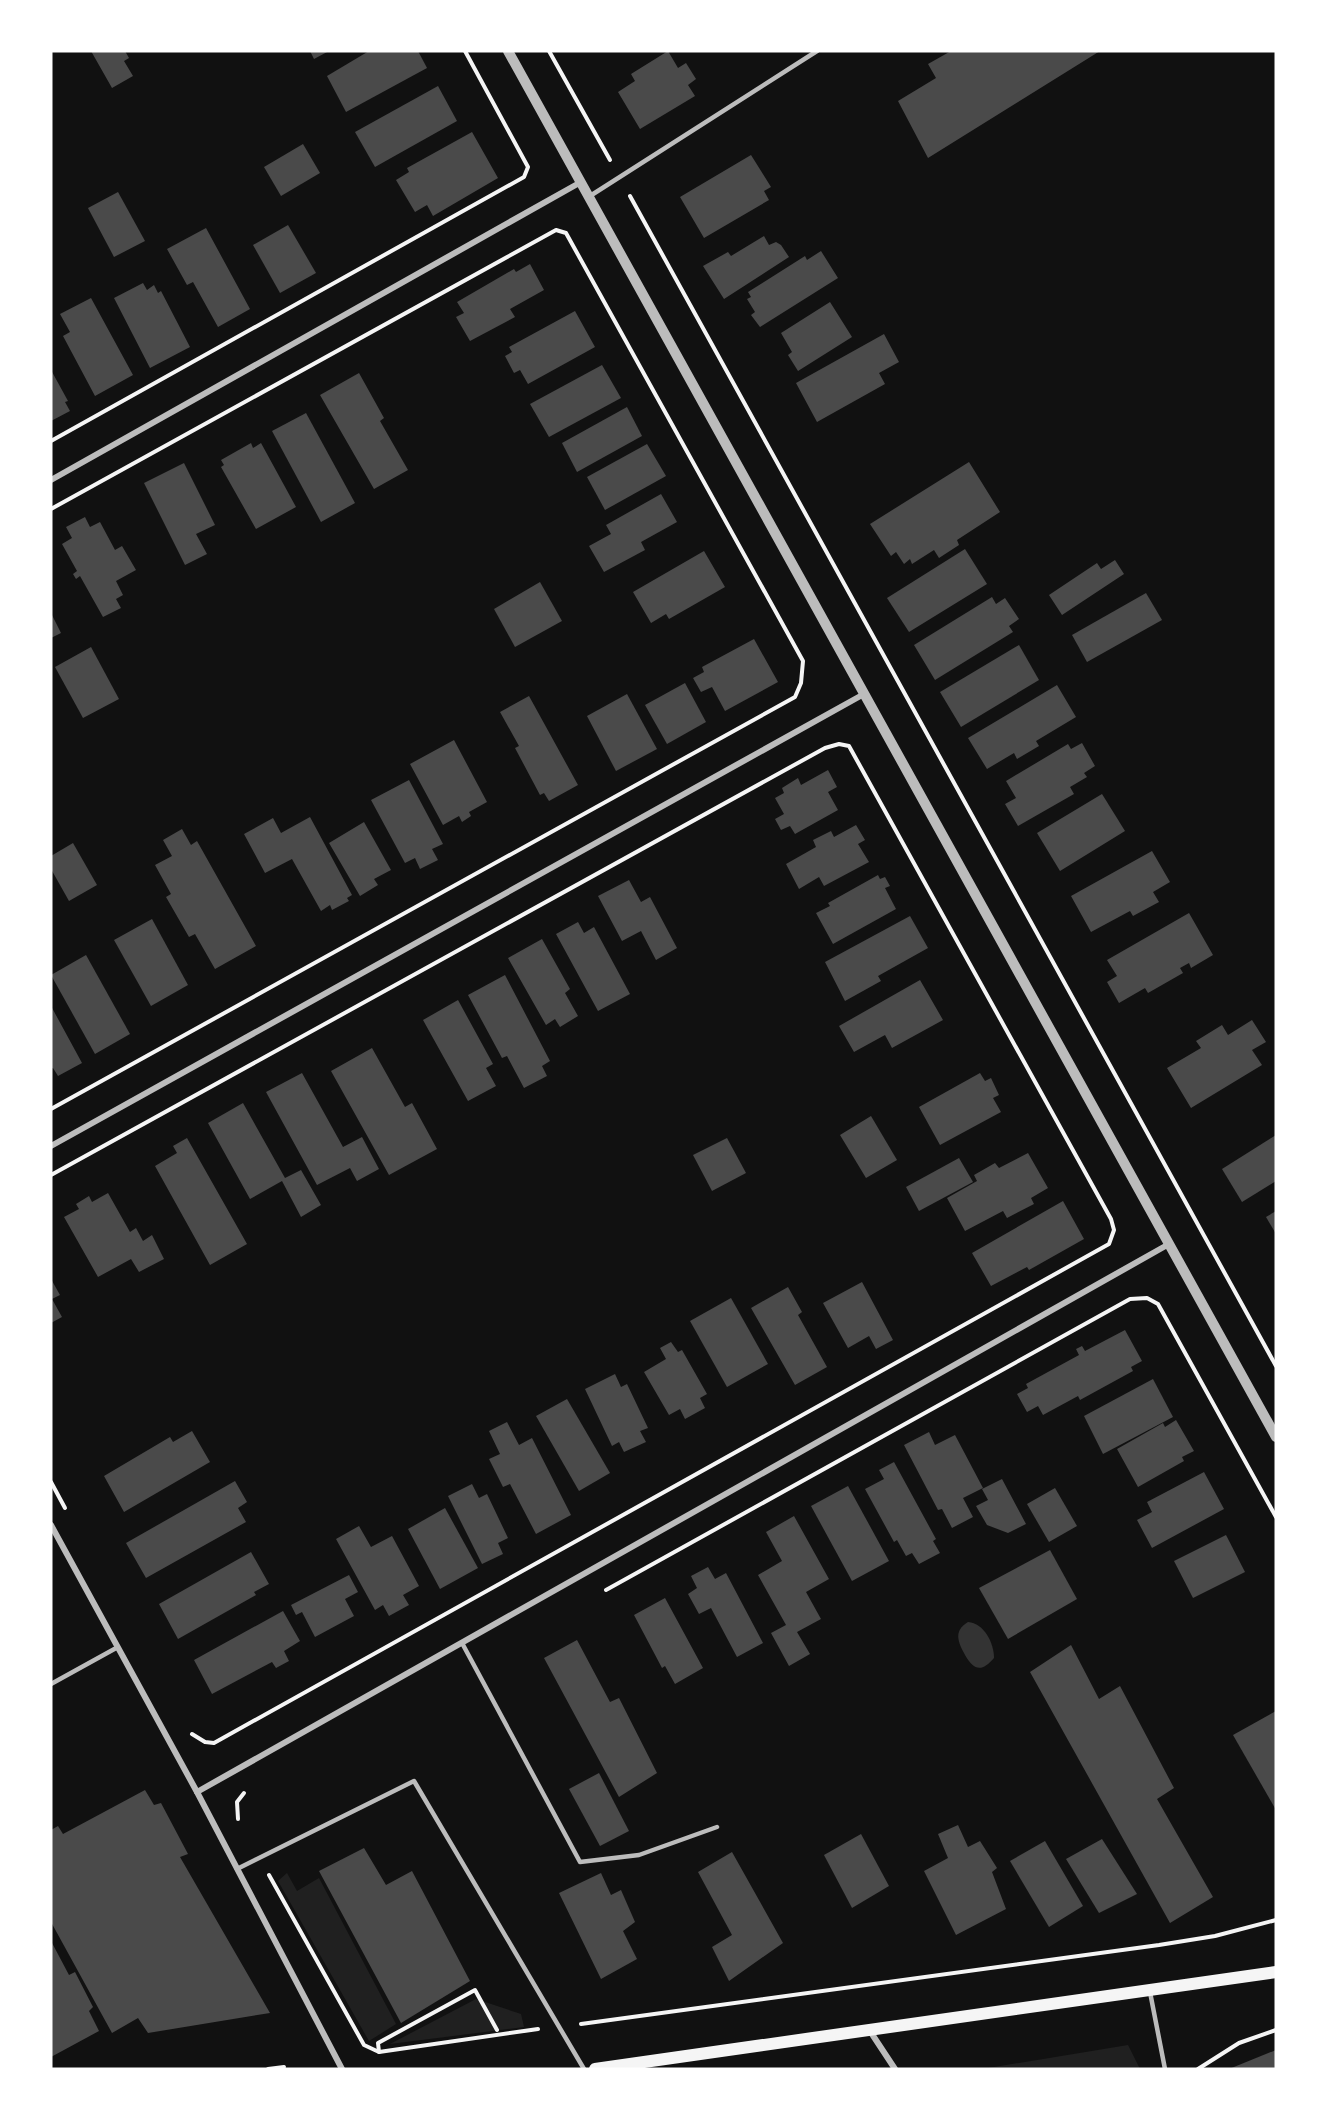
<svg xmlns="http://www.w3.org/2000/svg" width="1327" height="2120" font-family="Mulish,sans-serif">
<rect width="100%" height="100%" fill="#111"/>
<g fill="#202020">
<polygon points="287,1873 297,1891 319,1878 396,2024 369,2041 278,1881"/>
<polygon points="476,1999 521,2014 524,2027 390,2044"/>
<polygon points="1128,2045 1140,2069 982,2069"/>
</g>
<path fill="#333" d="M968,1622c16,1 26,21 26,36 -12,14 -20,13 -29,-3 -7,-13 -12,-24 3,-33z"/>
<g fill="#4a4a4a">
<polygon points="91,51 125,51 129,58 124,61 133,76 112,88"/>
<polygon points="310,51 329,51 314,59"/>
<polygon points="369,51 418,51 427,68 346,112 327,76"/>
<polygon points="668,51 678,68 686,63 696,79 688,85 695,96 640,129 618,92 635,81 631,74"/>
<polygon points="951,51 1100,51 928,158 898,101 936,78 928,64"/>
<polygon points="438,86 457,121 375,167 355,132"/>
<polygon points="472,132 498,178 433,216 427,205 415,212 396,180 409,172 407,168"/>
<polygon points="303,144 320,173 281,196 264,167"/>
<polygon points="751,155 771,187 764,191 769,200 704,238 680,197"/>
<polygon points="118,192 145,241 114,257 88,208"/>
<polygon points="288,225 316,273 280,293 253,245"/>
<polygon points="206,228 250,309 218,327 193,282 187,285 167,249"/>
<polygon points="764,236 769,245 776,242 781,245 789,257 724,299 703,266 728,252 731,256"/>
<polygon points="821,251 838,278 760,327 751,315 755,312 747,299 751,297 748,292 805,256 807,260"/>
<polygon points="530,264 544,290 510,309 515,317 470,341 456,317 464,313 457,302 514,269 516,272"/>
<polygon points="143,283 147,290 154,285 158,293 161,291 190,347 150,368 114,298"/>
<polygon points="91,298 133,375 95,396 63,336 70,332 60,314"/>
<polygon points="830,302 852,337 798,371 788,355 792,352 781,333"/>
<polygon points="575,311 595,347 528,384 520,370 514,373 505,356 512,352 509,347"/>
<polygon points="884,334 899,362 879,373 885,384 817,422 796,383"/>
<polygon points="602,365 621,398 549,437 530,404"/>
<polygon points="51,370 68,401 65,402 70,411 51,421"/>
<polygon points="359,373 384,418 380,421 408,470 374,489 320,395"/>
<polygon points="627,407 642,436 577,472 562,443"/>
<polygon points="306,413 355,503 321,522 272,431"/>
<polygon points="251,443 253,448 261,443 296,507 256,529 221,467 224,465 221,460"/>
<polygon points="647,444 666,476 605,510 587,477"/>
<polygon points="969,462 1000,512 957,540 959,545 939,558 934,550 912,564 910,559 904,564 896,552 891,556 870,524"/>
<polygon points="184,463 215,525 196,534 207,554 185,565 144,483"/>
<polygon points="661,494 677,522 641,542 645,550 604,572 589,546 611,534 606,525"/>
<polygon points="85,517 90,527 100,522 115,550 122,546 136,570 116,581 123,595 116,599 121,608 103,617 80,576 76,579 73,574 77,571 62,544 72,538 66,527"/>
<polygon points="965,549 987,584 909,632 887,598"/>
<polygon points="704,551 725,587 669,619 666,614 651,623 633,592"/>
<polygon points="1115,560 1124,574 1062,615 1049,595 1097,563 1101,569"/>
<polygon points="540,582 562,621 515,647 494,609"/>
<polygon points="1146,593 1162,620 1087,662 1072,635"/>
<polygon points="992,597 996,604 1005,598 1019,619 1009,626 1013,632 935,680 914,645"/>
<polygon points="51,613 61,633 51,638"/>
<polygon points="754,639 778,682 725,711 712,687 701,692 693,678 704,672 702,667"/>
<polygon points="1019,645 1039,680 961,727 940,692"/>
<polygon points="91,647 119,699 83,718 55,667"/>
<polygon points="685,683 706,722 667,744 645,705"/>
<polygon points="1057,685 1076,717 1036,741 1039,746 1017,759 1014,753 987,769 968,738"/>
<polygon points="627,694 657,749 616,771 587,716"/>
<polygon points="529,696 578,785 549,801 544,793 540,795 515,748 519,746 500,712"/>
<polygon points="454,740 487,802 469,812 471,816 462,822 459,816 443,825 410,764"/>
<polygon points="1082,743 1095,766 1084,773 1087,777 1070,787 1074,794 1018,826 1005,804 1016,798 1006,781 1068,744 1071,749"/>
<polygon points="828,770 837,787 828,792 838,810 795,834 790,826 781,830 775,819 784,814 775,798 784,793 782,788 798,778 801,785"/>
<polygon points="409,780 443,844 432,849 438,860 420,869 415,858 405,863 371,800"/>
<polygon points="1102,794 1125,831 1060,871 1037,833"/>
<polygon points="310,817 352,895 347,898 349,901 332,910 330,905 321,911 292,859 265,873 244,834 273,818 281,833"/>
<polygon points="364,822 391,870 374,879 378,885 360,896 329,843"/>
<polygon points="856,825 865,840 858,844 869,862 824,886 819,877 799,889 786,864 816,847 813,840 831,831 834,837"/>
<polygon points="182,829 191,845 197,841 256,946 215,969 195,934 189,937 166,897 171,894 155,865 172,856 163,840"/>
<polygon points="73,843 97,885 69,901 51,869 51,856"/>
<polygon points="1152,851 1170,882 1153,892 1159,902 1133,916 1130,911 1091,932 1071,896"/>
<polygon points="878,875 880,879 885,877 890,886 885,888 896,909 833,944 816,913 830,906 828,903"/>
<polygon points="629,880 641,902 650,897 677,948 656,960 641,931 622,941 598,896"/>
<polygon points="1189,913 1213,955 1191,968 1189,963 1180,968 1183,973 1148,993 1145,988 1119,1003 1107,982 1117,976 1107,960"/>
<polygon points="910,916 928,948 878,976 881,981 845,1001 825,962"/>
<polygon points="152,919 188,985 151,1006 114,940"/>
<polygon points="578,922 584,933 594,927 630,994 598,1011 556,934"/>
<polygon points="542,939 570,989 565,993 578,1016 560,1027 555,1019 546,1025 508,958"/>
<polygon points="86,955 130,1034 95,1054 51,975"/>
<polygon points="505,975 550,1061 542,1066 547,1076 524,1088 507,1056 502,1058 468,995"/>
<polygon points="920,980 943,1020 892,1048 885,1035 854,1052 839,1026"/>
<polygon points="458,1000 493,1064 486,1068 496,1086 468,1101 423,1020"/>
<polygon points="51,1006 82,1063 58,1076 53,1068 51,1069"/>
<polygon points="1252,1020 1266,1042 1252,1050 1262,1065 1191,1108 1167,1068 1201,1048 1196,1041 1222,1025 1228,1035"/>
<polygon points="372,1048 405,1107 412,1103 437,1149 389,1175 331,1071"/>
<polygon points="302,1073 343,1147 362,1137 379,1169 357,1181 350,1168 317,1185 266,1092"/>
<polygon points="980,1073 985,1081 991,1078 999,1095 993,1098 1001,1112 940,1145 919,1107"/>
<polygon points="243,1103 285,1178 301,1170 321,1205 301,1217 282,1181 250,1199 208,1123"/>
<polygon points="871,1116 897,1160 866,1178 840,1135"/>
<polygon points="1276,1135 1276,1181 1242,1202 1222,1169"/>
<polygon points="187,1138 247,1244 210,1265 155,1166 177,1153 173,1146"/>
<polygon points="727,1138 746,1173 712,1191 693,1155"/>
<polygon points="1028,1153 1048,1188 1031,1198 1034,1204 1007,1218 1003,1211 965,1231 947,1198 977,1181 974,1175 995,1163 999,1168"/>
<polygon points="959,1158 973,1182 919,1211 906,1187"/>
<polygon points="108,1193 130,1232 136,1228 143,1241 152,1235 164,1259 139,1272 131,1259 98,1277 64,1217 79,1209 76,1204 89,1196 92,1202"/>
<polygon points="1063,1201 1084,1239 1029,1270 1027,1267 991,1286 972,1253"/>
<polygon points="1276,1211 1276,1234 1266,1217"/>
<polygon points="51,1279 60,1295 52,1299 62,1317 51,1323"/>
<polygon points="862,1282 893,1340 876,1349 869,1336 848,1348 823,1303"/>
<polygon points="788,1287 802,1312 798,1315 827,1367 795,1385 751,1308"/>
<polygon points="731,1298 768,1364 727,1387 690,1321"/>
<polygon points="1125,1330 1142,1361 1131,1367 1133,1371 1080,1400 1078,1396 1043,1415 1038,1406 1027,1412 1017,1394 1028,1388 1026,1384 1079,1355 1076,1349 1082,1346 1085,1351"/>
<polygon points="671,1342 678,1352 682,1350 707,1394 700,1398 705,1408 685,1419 680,1409 669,1415 644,1372 666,1359 660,1348"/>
<polygon points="615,1374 621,1387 627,1384 648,1428 640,1431 646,1442 624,1452 619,1442 612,1446 585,1389"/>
<polygon points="1153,1379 1173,1417 1103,1454 1084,1416"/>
<polygon points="567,1399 610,1473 579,1491 536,1416"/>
<polygon points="1176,1420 1194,1451 1182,1457 1184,1461 1138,1487 1117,1449 1163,1423 1165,1427"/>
<polygon points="507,1422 519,1445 532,1438 571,1515 536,1534 510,1484 503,1487 489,1459 500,1454 489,1431"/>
<polygon points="192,1431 210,1462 124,1512 104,1476 170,1437 173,1442"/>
<polygon points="929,1432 935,1445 955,1435 983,1488 963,1498 973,1517 952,1528 942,1509 938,1510 904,1445"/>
<polygon points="894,1462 936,1539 933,1541 940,1553 919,1564 912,1553 906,1556 897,1540 894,1542 865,1489 884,1479 879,1470"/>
<polygon points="1204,1472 1224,1509 1152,1548 1137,1520 1152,1512 1147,1502"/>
<polygon points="1002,1479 1026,1524 1008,1533 987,1525 976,1506 988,1500 982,1489"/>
<polygon points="235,1481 247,1502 238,1508 246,1522 146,1578 126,1543"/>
<polygon points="472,1484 479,1498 487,1494 508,1538 498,1543 503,1554 482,1564 448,1496"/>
<polygon points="848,1486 889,1561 852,1581 811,1506"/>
<polygon points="1055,1488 1077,1526 1049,1542 1027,1504"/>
<polygon points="445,1508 478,1568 440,1589 408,1529"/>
<polygon points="794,1516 829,1579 806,1592 821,1619 797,1632 810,1654 789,1666 771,1633 786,1625 758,1575 782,1561 766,1532"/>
<polygon points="359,1526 371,1547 392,1536 419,1586 403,1595 409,1605 389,1616 383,1605 375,1610 336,1539"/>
<polygon points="1226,1535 1245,1572 1193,1598 1174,1561"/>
<polygon points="1050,1550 1077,1599 1008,1639 979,1588"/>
<polygon points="251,1552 269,1584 254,1592 256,1595 178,1639 159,1604"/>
<polygon points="708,1567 715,1579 726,1573 763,1643 737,1657 711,1608 699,1614 688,1594 697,1588 691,1576"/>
<polygon points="349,1575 358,1592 345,1599 354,1616 315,1637 302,1612 296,1615 291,1605"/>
<polygon points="665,1598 703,1668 675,1684 665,1666 662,1668 634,1615"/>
<polygon points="283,1611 300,1641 284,1651 289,1661 276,1668 272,1662 212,1694 194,1660"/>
<polygon points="577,1640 610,1702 619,1698 657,1773 619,1797 544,1658"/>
<polygon points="1071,1645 1099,1699 1120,1686 1174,1788 1157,1799 1213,1897 1170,1923 1030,1672"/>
<polygon points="1276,1711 1276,1810 1233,1735"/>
<polygon points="599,1773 629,1831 600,1846 569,1789"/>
<polygon points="145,1790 154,1805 161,1803 188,1854 180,1857 270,2013 148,2033 138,2018 112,2033 51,1922 51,1830 58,1826 63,1834"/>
<polygon points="958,1825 968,1847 980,1841 997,1868 992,1872 1006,1909 956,1935 924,1871 948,1858 938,1834"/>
<polygon points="861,1834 889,1886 852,1908 824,1855"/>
<polygon points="1102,1839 1137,1894 1099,1913 1066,1859"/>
<polygon points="1045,1841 1083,1906 1049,1927 1010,1861"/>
<polygon points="364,1848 386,1885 412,1871 470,1981 401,2023 319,1871"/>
<polygon points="732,1852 783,1943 729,1981 712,1947 732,1935 698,1872"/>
<polygon points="601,1873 611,1895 621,1890 635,1922 623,1931 637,1959 601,1979 559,1893"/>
<polygon points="51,1941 69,1975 75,1972 93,2007 89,2011 99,2031 51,2057"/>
<polygon points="1276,2050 1276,2069 1229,2069"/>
</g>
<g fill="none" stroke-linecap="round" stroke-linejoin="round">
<g stroke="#f5f5f5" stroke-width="4">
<polyline points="549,51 610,160"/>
<polyline points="630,196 1276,1366"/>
<polyline points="51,441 524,177 528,167 465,51"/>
<polyline points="51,509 556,230 566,233 803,661 801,683 795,697 51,1109"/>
<polyline points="51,1175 825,748 839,744 849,746 1111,1219 1114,1230 1109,1244 214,1743 205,1742 192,1734"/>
<polyline points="51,1482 65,1508"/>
<polyline points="606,1590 1130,1299 1147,1298 1158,1304 1276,1517"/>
<polyline points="238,1819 237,1802 244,1793"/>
<polyline points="269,1875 364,2045 379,2052"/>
<polyline points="581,2024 1159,1945 1215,1936 1276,1920"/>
<polyline points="497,2030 475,1990 378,2043 379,2052 538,2029"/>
<polyline points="268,2069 284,2067"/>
<polyline points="1198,2069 1239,2043 1276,2030"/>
</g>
<g stroke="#bcbcbc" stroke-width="4.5">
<polyline points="590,196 817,51"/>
<polyline points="462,1643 580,1862 639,1855 717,1827"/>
<polyline points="51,1684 118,1647"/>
<polyline points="237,1869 414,1781 584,2069"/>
<polyline points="1150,1992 1165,2069"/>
</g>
<g stroke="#bcbcbc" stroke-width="6">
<polyline points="51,480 581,182"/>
<polyline points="51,1146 864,694"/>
<polyline points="51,1525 197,1792 342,2069"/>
<polyline points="197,1792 1169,1244"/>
<polyline points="870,2031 895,2069"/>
</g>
<polyline stroke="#bcbcbc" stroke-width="10" points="508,51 1276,1437"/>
<polyline stroke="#f5f5f5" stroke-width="12" points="595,2069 1276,1972"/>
</g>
<rect width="1327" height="2120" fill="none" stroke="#ffffff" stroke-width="105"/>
</svg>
